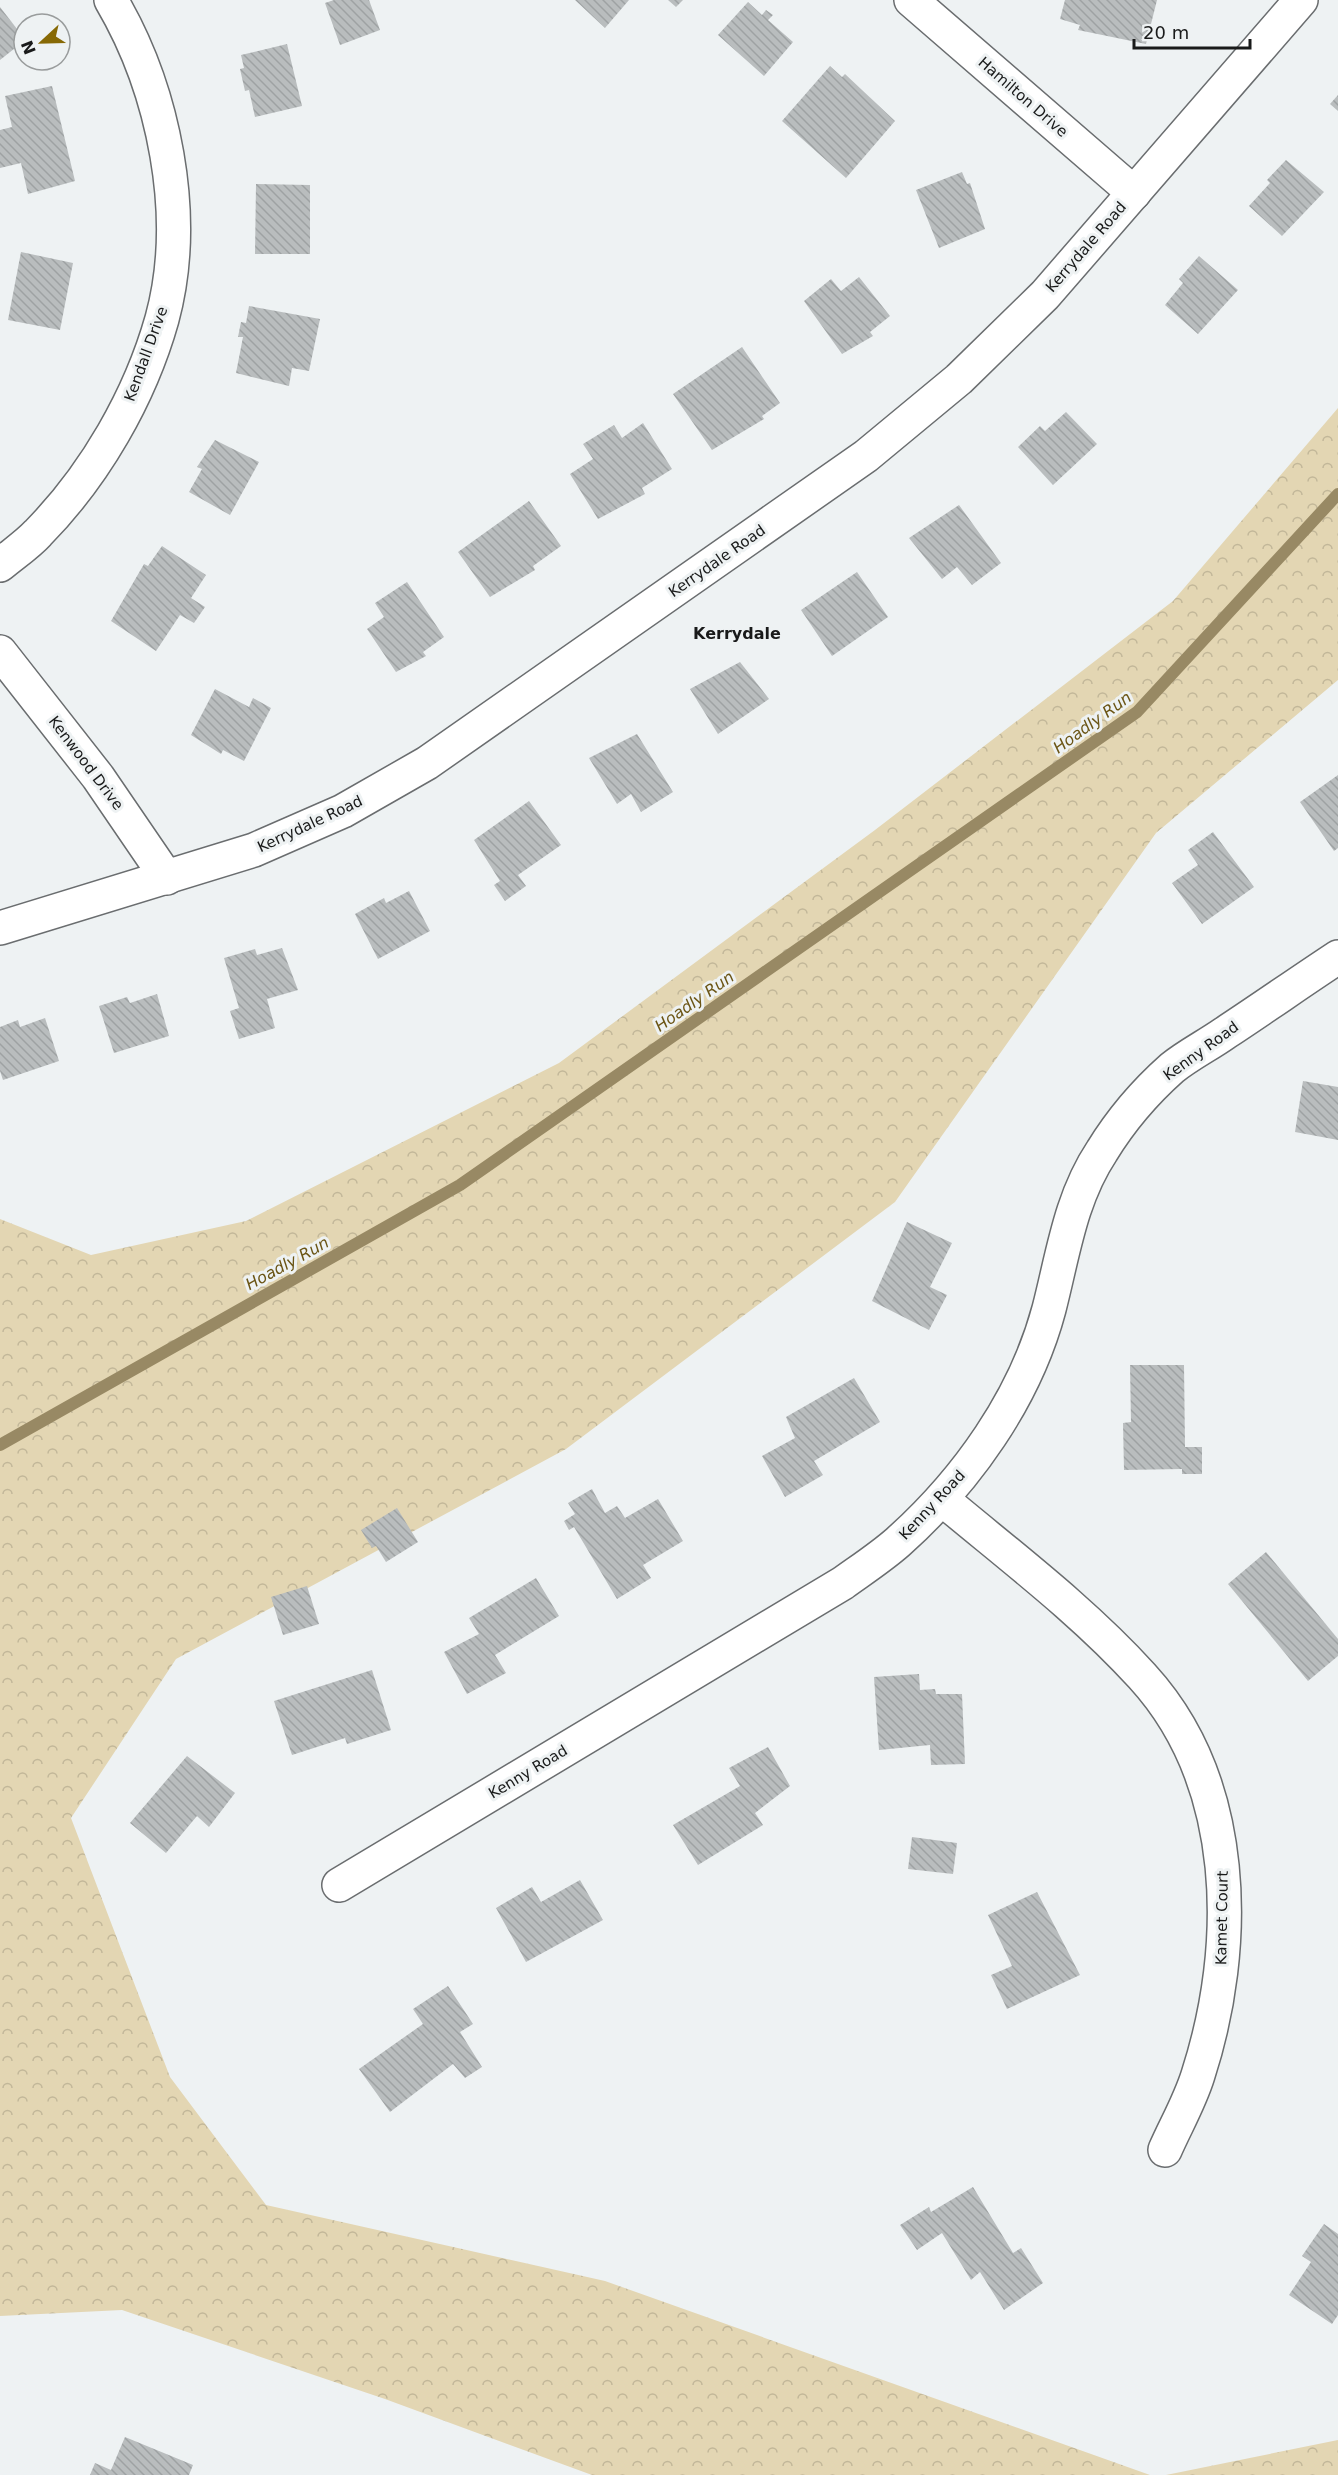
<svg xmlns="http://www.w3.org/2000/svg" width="1338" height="2475" font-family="'DejaVu Sans',sans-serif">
<defs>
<pattern id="forest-crowns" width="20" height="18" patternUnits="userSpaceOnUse" patternTransform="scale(1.5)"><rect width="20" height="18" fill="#e3d6b3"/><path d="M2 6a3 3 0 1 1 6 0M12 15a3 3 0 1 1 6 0" fill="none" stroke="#c2b799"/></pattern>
<pattern id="building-back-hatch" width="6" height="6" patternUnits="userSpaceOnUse" patternTransform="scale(1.5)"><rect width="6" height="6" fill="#b9bdbe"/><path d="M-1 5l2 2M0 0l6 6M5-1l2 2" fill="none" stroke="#9ea2a3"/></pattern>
</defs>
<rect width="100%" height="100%" fill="#eef2f3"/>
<g fill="url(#forest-crowns)">
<polygon points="1338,408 1338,680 1156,833 895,1202 566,1449 176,1659 71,1818 170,2077 266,2205 605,2281 1150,2475 592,2475 385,2399 122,2310 0,2316 0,1219 91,1255 246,1221 559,1063 875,830 1173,601"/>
<polygon points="1338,2440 1338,2475 1166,2475"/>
</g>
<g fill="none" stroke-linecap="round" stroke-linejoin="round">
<polyline stroke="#988964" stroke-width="12" points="0,1445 460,1185 1137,712 1338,494"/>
</g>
<g fill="url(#building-back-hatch)">
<polygon points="334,0 369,0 380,30 340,45 325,3"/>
<polygon points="575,0 629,0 605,28"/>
<polygon points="668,0 683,0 676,7"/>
<polygon points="1065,0 1157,0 1146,44 1078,30 1080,25 1060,19"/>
<polygon points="748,2 762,15 766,10 773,15 768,20 793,42 764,76 718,35"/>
<polygon points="0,7 24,38 24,41 0,60"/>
<polygon points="287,44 302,106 255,117 249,90 245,91 240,69 244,68 241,55"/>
<polygon points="830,66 842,77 845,74 895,121 846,178 782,121"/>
<polygon points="52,86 75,181 28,194 21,163 0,168 0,130 12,127 5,96"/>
<polygon points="1338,95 1338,111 1330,104"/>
<polygon points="1286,160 1324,192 1282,236 1249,206 1270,183 1267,180"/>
<polygon points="962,172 967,184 970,183 985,229 939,248 916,190"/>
<polygon points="256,184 310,185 310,254 255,254"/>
<polygon points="21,252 73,263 60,330 8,320"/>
<polygon points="1199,256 1238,290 1198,334 1165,305 1183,283 1179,279"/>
<polygon points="859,277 890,316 870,332 873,336 842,354 804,301 831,279 841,291"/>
<polygon points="249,306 320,319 309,371 292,368 289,386 236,373 243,337 238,337 241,322 246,323"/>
<polygon points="742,347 780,403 762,416 764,419 712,450 673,394"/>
<polygon points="1066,412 1097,444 1053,485 1018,447 1040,426 1045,431"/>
<polygon points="643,423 672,469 642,488 645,494 598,519 570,474 593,459 583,444 614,425 622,438"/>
<polygon points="215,440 259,462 230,515 189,492 202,469 197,467"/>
<polygon points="529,501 561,546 533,566 535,570 490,597 458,552"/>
<polygon points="959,505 1001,563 972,585 957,567 942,579 909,538"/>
<polygon points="162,546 206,575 191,598 205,607 194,623 180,615 156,651 111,621 144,564 148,566"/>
<polygon points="857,572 888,617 832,656 801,610"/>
<polygon points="407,582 444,637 423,652 426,656 396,672 367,629 384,617 375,603"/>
<polygon points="740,662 769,699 718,734 690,689"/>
<polygon points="215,689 249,707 253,698 271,708 244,761 223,750 221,754 191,735"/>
<polygon points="637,734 673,792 641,812 631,794 617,804 589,758"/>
<polygon points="1338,775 1338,848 1334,851 1300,802"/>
<polygon points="529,801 561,845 518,875 526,886 505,901 494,885 500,881 474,840"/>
<polygon points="1213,832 1254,887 1202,924 1172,883 1198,865 1188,850"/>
<polygon points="409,891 430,931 378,959 355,914 384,898 386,903"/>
<polygon points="282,948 298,990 267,999 275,1028 239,1039 230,1011 239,1008 224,958 255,949 257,955"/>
<polygon points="157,994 169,1036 114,1053 99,1006 127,997 130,1003"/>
<polygon points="45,1018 59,1061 3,1080 0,1071 0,1027 18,1020 20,1027"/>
<polygon points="1303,1081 1338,1087 1338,1140 1295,1132"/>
<polygon points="907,1222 952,1243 930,1287 947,1295 929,1330 872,1301"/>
<polygon points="1130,1365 1184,1365 1185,1447 1202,1447 1202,1474 1182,1474 1182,1469 1124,1470 1123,1423 1131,1422"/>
<polygon points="854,1378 880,1422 814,1461 823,1475 785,1497 762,1456 795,1438 786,1417"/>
<polygon points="592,1489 605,1513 617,1506 625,1518 658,1499 683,1541 643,1565 651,1578 617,1599 574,1527 569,1530 564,1521 575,1514 568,1503"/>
<polygon points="397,1508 418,1542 386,1562 376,1546 372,1548 361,1530"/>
<polygon points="1266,1552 1338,1639 1338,1656 1308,1681 1228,1584"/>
<polygon points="536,1578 559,1616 495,1655 506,1673 467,1694 444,1652 479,1634 469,1618"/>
<polygon points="307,1586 319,1624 283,1635 271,1597"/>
<polygon points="372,1670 391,1730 347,1744 345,1738 292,1755 274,1701"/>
<polygon points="919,1674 920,1690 935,1689 936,1694 962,1694 965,1764 931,1765 930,1745 879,1750 874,1677"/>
<polygon points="768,1747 790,1786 755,1813 763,1825 698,1865 673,1825 740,1786 729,1768"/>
<polygon points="187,1756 235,1793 209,1827 197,1816 166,1853 130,1823"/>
<polygon points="912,1837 957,1843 953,1874 908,1869"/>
<polygon points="580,1880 603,1920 526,1962 496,1908 532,1887 541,1902"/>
<polygon points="1037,1892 1080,1975 1007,2009 991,1975 1012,1966 988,1915"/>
<polygon points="448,1986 473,2024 460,2032 482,2067 465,2078 453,2064 390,2112 359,2069 423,2024 413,2009"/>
<polygon points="973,2187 1013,2253 1021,2248 1043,2283 1004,2310 980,2272 971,2280 942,2233 917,2250 900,2225 929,2207 931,2212"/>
<polygon points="1324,2224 1338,2234 1338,2315 1332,2324 1289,2295 1311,2262 1302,2256"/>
<polygon points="125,2437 193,2465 189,2475 90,2475 95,2463 111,2470"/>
</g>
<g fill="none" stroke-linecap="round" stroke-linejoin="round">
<defs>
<g id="street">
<polyline points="911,0 1134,193"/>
<path d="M0,565c13,-11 27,-20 38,-32 57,-58 102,-136 124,-214 28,-103 2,-229 -51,-319"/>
<polyline points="0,652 98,777 167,878"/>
<polyline points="0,928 254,850 343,811 427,763 866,456 959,379 1045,295 1301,0"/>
<path d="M942,1499c68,57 140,111 200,177 97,106 98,269 56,399 -8,26 -22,50 -33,75"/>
<path d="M339,1885l504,-302c18,-13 38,-26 55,-41 68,-61 127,-143 151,-233 14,-54 21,-110 53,-158 19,-31 43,-59 70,-83 16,-13 36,-23 53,-35 38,-25 75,-51 113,-76"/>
</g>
</defs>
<use href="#street" stroke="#6a6d6f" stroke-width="36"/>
<use href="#street" stroke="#fff" stroke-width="33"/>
</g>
<g text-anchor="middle" stroke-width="6" stroke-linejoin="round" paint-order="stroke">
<g font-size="15" fill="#191a1a" stroke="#eef2f3">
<text transform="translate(1023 97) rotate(41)" y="5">Hamilton Drive</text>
<text transform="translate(1086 247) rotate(-49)" y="5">Kerrydale Road</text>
<text transform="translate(146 354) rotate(-70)" y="5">Kendall Drive</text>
<text transform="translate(717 561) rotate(-35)" y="5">Kerrydale Road</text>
<text transform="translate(86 763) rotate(53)" y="5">Kenwood Drive</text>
<text transform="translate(310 824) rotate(-25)" y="5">Kerrydale Road</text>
<text transform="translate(1201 1051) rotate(-36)" y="5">Kenny Road</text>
<text transform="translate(932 1505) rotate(-47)" y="5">Kenny Road</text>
<text transform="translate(528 1772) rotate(-31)" y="5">Kenny Road</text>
<text transform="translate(1222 1918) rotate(-89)" y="5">Kamet Court</text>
</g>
<g font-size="16" font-weight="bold" fill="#191a1a" stroke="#eef2f3">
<text x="737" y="639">Kerrydale</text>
</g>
<g font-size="16" font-style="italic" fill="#6b5515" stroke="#eef2f3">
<text transform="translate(1092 722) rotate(-36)" y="6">Hoadly Run</text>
<text transform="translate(694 1001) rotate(-35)" y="6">Hoadly Run</text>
<text transform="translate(287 1263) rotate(-29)" y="6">Hoadly Run</text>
</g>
</g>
<g transform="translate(42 42) rotate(248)"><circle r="28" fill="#eef2f3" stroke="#999c9c" stroke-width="1.5"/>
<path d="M0-4.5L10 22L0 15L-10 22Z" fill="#876905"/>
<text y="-9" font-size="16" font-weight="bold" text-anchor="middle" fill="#191a1a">N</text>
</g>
<path d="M1134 39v9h116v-9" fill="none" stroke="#191a1a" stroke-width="3"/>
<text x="1143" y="39" font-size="18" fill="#191a1a" stroke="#eef2f3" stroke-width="4.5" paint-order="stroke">20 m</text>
</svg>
